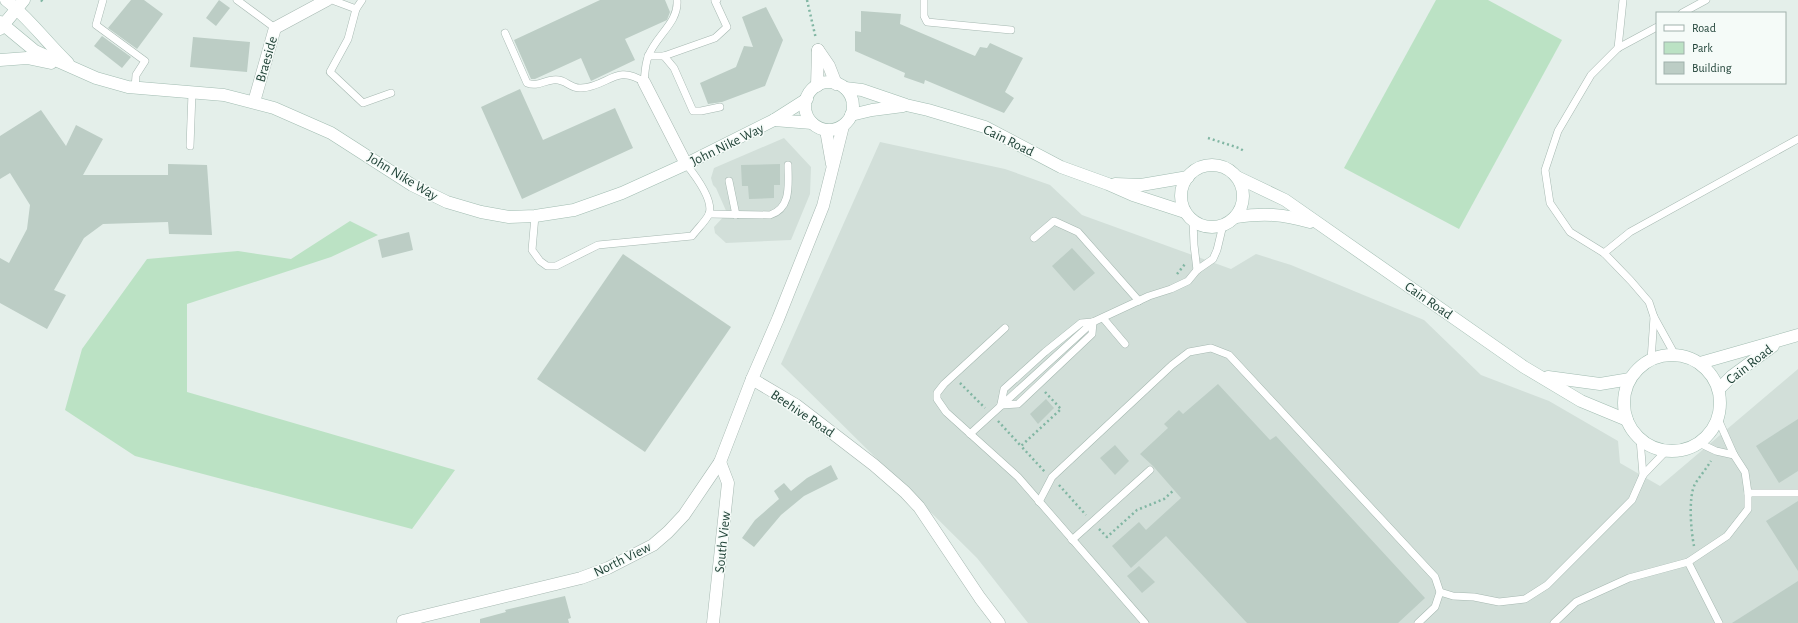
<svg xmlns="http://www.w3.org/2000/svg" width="1798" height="623" font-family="'Alegreya Sans',sans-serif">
<rect width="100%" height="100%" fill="#e4efea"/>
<g fill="#d2dfd9">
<polygon points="784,138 811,167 810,194 791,240 726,243 715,233 714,227 727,213 716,188 713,185 711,178 714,168"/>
<polygon points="880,142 1005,169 1050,185 1082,215 1231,269 1256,254 1291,265 1424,320 1481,375 1549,401 1618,441 1620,463 1660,486 1798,369 1798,623 1028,623 977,558 781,364"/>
</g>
<g fill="#bbe2c4">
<polygon points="1436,0 1488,0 1562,40 1459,229 1344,168"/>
<polygon points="350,221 378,235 331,257 187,304 187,392 455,470 412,529 135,456 65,410 82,349 147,259 238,251 291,259"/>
</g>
<g fill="#bccdc5">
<polygon points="131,0 144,0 163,14 137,49 108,28"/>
<polygon points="219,0 230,8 216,26 206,18"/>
<polygon points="600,0 665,0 670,12 667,20 625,39 635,60 591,81 581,58 535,79 531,79 514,40"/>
<polygon points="766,7 783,40 765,86 722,102 708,104 700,83 736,67 744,46 753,47 742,17"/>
<polygon points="861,11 901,14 900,24 975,56 980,47 987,48 990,43 1023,58 1005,92 1014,98 1004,113 925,80 924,84 904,77 905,73 855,51 855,31 861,32"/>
<polygon points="102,36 131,57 122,68 94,46"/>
<polygon points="193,37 250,42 247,72 190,67"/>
<polygon points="520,89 543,140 615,108 633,148 522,199 481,107"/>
<polygon points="41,110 66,146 76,125 103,139 83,175 168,175 168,164 207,165 212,235 169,234 168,222 103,224 84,238 54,290 66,295 47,329 0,303 0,258 9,263 27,229 30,205 10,173 0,179 0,136"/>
<polygon points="780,164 780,185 774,185 774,198 749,199 748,186 742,186 741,165"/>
<polygon points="409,232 413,250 382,258 378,240"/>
<polygon points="1072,248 1095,273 1074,291 1052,266"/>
<polygon points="623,254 731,327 645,452 537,379"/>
<polygon points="1218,384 1270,440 1276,436 1425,598 1398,623 1247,623 1166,536 1131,568 1112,546 1139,522 1146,530 1181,498 1153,466 1140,454 1168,428 1164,424 1179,410 1183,414"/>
<polygon points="1046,399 1054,408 1038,424 1030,414"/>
<polygon points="1798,419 1798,471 1779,483 1756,446"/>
<polygon points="1115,445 1129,461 1115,475 1100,458"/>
<polygon points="831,465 838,479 804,496 781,515 754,547 742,538 755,520 779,499 774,491 784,483 791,491 807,478"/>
<polygon points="1798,501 1798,571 1766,521"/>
<polygon points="1139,566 1155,582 1142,593 1127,576"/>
<polygon points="1798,581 1798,623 1732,623"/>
<polygon points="565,596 571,618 568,619 569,623 480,623 480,619 506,612 505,610"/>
</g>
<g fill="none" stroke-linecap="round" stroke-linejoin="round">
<defs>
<g id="lane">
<polyline points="103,0 96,25 145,61 136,75 135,88"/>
<polyline points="237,0 275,28"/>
<polyline points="332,0 356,9 362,0"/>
<polyline points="924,0 924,16 927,22 1011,30"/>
<polyline points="356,9 348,39 330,72 363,103 391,93"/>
<polyline points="1682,13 1706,0"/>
<polyline points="1657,27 1618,48 1591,75 1558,131 1545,170 1550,203 1570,232 1604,253 1631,281 1649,302 1654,317 1675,355"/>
<path d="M505,33l22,50c10,4 16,-2 26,-3 12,-2 17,9 28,8 27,-1 35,-25 63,-6 1,-8 1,-17 4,-25 7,-21 31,-34 29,-57"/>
<polyline points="1618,48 1623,0"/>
<polyline points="648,56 664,56 715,38 727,27 715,1 717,0"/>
<polyline points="664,56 674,68 693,111 701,111 720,107"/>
<polyline points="190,146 192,93"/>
<polyline points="729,181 736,215"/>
<path d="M709,214l61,1c22,-7 18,-31 18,-50"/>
<path d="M535,216l-3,34 8,11 7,5h9l42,-21 94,-9c5,-7 14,-15 17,-22 5,-14 -15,-40 -23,-50"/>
<polyline points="1193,221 1194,245 1197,270"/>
<polyline points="1034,238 1054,221 1078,232 1139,301"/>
<polyline points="1604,253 1630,232 1798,139"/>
<polyline points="1103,318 1125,344"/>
<polyline points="1005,328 944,384 937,393 937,399 946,412 1018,477 1145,623"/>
<polyline points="1651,360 1654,317"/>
<polyline points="1001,404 1004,389 1045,352 1081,323 1093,322"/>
<polyline points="1001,405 1018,404 1092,334 1093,322"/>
<polyline points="970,434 1093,322 1149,296 1171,289 1188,281 1197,270 1213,259 1217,250 1223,225"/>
<polyline points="1640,439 1643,475"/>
<polyline points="1699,443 1716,451 1734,455"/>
<polyline points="1748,493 1798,493"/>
<polyline points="1039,502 1052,477 1172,365 1189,352 1211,348 1229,355 1435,577 1440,592 1435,607 1418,623"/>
<polyline points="1072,540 1150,470"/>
<polyline points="1688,562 1719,623"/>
<polyline points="1440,592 1453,596 1474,597 1499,602 1525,599 1547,585 1632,500 1643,475 1666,451"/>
<polyline points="1554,623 1576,602 1629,578 1688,562 1727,536 1748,509 1748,493 1745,472 1734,455 1718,419"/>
</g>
<g id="street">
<polyline points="818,50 829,66 836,84"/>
<polyline points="644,82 686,164"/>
<polyline points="817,86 818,50"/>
<polyline points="254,102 275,28 327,0"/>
<polyline points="826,130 832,164"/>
<polyline points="752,379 796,405 874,465 905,492 919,507 980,598 999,623"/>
<polyline points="403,621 581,578 608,568 653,545 668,532 684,515 720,462 752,379 778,319 823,206 843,126"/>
<polyline points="713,623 728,483 720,462"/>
</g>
<g id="secondary">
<path d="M6,0c24,19 40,42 62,63"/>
<polyline points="0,22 35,51 96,78 128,87 224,95 274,108 331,133 412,185 447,202 481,212 509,217 535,216 574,210 622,193 686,164 774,120 807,99"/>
<polyline points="0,29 24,0"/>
<polyline points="0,60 27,58 51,63"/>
<circle cx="829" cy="106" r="24"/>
<polyline points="845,88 862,90 906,105 928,110 985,127 1061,167 1108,184 1133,195 1185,212"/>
<polyline points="851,115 872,110 903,106"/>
<polyline points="774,120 812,123"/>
<circle cx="1212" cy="196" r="31"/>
<polyline points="1237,177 1285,200 1524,367 1581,401 1627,420"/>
<polyline points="1115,184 1141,185 1188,177"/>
<path d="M1236,217c28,-4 46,-3 74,5"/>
<circle cx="1672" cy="403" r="48"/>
<polyline points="1700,363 1798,335"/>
<polyline points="1548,377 1600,384 1630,379"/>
<polyline points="1719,389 1732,376 1773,346"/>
</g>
</defs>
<use href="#lane" stroke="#a6b8b1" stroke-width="8"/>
<use href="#street" stroke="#a6b8b1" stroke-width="13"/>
<use href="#secondary" stroke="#a1bcb1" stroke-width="13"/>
<g stroke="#81b6a3" stroke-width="2.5" stroke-dasharray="2 3" stroke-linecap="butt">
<polyline points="41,0 43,2"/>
<polyline points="807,0 816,39"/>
<polyline points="1208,138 1239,148 1244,151"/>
<polyline points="1177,274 1185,264"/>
<polyline points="960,383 985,408"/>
<polyline points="1045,392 1061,409 1021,446 1045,472"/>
<polyline points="998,421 1021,446"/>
<polyline points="1059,485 1086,515"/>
<polyline points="1099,529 1107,537 1137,510 1164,499 1174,490"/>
<path d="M1694,546c-3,-15 -6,-49 1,-62 5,-8 11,-15 16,-23"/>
</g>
<use href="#lane" stroke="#fff" stroke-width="7"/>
<use href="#street" stroke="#fff" stroke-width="12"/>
<use href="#secondary" stroke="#fff" stroke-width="12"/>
</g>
<g text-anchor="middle" stroke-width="3" stroke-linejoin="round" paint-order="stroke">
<g font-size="14" fill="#214338" stroke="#f5fbf8">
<text transform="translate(266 59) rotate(-74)" y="5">Braeside</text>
<text transform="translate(1009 140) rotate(26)" y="5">Cain Road</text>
<text transform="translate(727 144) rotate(-26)" y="5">John Nike Way</text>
<text transform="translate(403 176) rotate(31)" y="5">John Nike Way</text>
<text transform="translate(1429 300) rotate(35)" y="5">Cain Road</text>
<text transform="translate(1749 364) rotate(-38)" y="5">Cain Road</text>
<text transform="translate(803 413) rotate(34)" y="5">Beehive Road</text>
<text transform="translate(722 542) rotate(-84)" y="5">South View</text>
<text transform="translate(622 559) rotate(-26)" y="5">North View</text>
</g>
</g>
<rect x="1656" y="12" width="130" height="72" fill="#f5fbf8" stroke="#a0b1ab"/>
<rect x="1664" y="25" width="20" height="6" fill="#ffffff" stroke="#a0b1ab"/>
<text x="1692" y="32" font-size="12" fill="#214338">Road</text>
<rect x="1664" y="42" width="20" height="12" fill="#bbe2c4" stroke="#a0b1ab"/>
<text x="1692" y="52" font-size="12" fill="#214338">Park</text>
<rect x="1664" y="62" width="20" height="12" fill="#bccdc5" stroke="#a0b1ab"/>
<text x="1692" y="72" font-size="12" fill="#214338">Building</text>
</svg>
